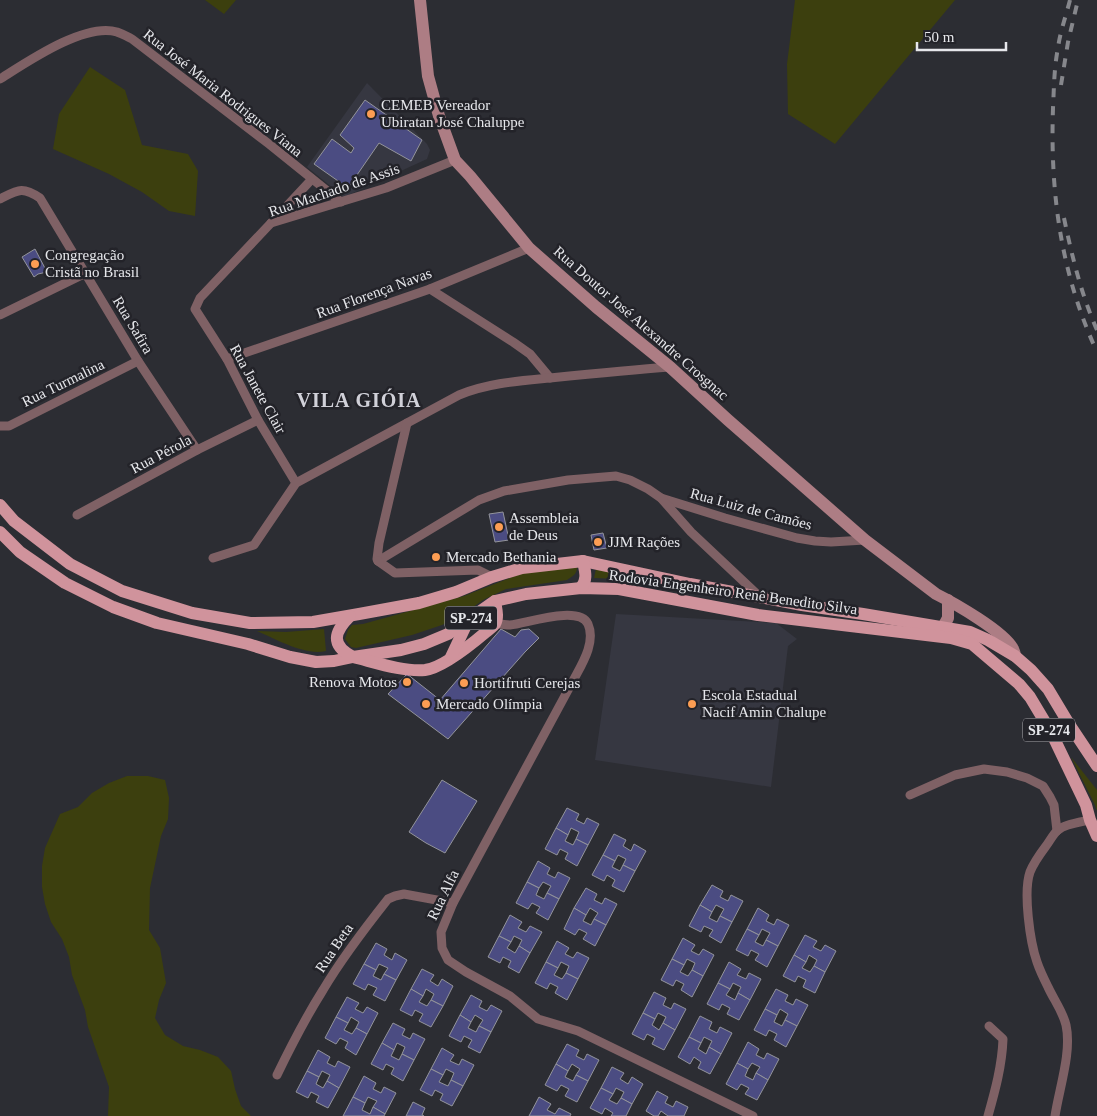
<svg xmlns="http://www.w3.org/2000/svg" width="1097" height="1116" font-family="Georgia,serif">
<rect width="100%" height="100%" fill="#2c2d33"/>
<g fill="#363741">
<polygon points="367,83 427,144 430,150 427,159 344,197 307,167"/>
<polygon points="616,614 776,623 797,639 788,646 771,787 595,760"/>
</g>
<g fill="#3c3f0e">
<polygon points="205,0 236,0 224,14"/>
<polygon points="795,0 955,0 835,144 788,114 787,64"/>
<polygon points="90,67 125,90 142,145 188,154 198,171 195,216 169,211 142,192 109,174 53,149 59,114"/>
<path d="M577,567c0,7 -4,9 -10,13l-61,9 -23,11 -24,17 -17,8 -30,10 -56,13 -5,-1 -6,-8 3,-9 4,-5 11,-1 101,-28 64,-25z"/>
<polygon points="596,569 646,580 594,578"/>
<path d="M324,629l2,22c-21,5 -50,-12 -69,-20l29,1z"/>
<polygon points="1071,757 1097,790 1097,811 1094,803"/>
<polygon points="127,776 148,776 165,780 169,798 168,819 161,836 150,888 149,930 160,948 166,983 159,1000 155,1018 165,1035 183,1046 200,1050 218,1057 231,1071 235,1089 241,1106 251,1116 108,1116 109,1087 88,1027 85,1010 72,975 69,957 62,939 51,922 45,904 42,887 42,866 45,848 60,814 78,807 92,793 109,783"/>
</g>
<g fill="#4b4c82" stroke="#93949b">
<polygon points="365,100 422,140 411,161 379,143 348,188 314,164 332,139 351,153 354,148 340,135"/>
<polygon points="35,249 47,272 38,274 34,277 22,257"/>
<polygon points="503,512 509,540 495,542 489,514"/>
<polygon points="603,533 607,548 594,550 591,535"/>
<polygon points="501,629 515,637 521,630 529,629 539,638 525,652 448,739 388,694 407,674 440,700"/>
<polygon points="442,780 477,801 445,853 426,843 409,832"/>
<polygon points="567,808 579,814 576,820 584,824 587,818 599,824 588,845 576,839 579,832 571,828 568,835 556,828"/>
<polygon points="556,828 568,835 565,841 573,845 576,839 588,845 577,866 565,859 568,853 560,849 557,855 545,849"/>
<polygon points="614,834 626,840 623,846 631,851 634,844 646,851 635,871 623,865 626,859 618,855 615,861 603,855"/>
<polygon points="603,855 615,861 612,867 620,871 623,865 635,871 624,892 612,886 615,880 607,875 604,881 592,875"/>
<polygon points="538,861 550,868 547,874 555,878 558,872 570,878 559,899 547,893 551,886 543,882 539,888 527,882"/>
<polygon points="527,882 539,888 536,895 544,899 547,893 559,899 548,920 536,913 540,907 532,903 528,909 516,903"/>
<polygon points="712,885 723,891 720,897 728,901 731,895 743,901 732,922 720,916 724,909 716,905 712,912 700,905"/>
<polygon points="586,888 597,894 594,900 602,904 605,898 617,904 606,925 594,919 598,913 590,908 586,915 574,908"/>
<polygon points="700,905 712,912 709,918 717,922 720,916 732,922 721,943 709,936 713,930 704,926 701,932 689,926"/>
<polygon points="574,908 586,915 583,921 591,925 594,919 606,925 595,946 583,939 587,933 579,929 575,935 564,929"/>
<polygon points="758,908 769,915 766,921 774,925 777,919 789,925 778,946 766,940 770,933 762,929 759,935 747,929"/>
<polygon points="510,915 522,922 518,928 526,932 530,926 542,932 530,953 519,946 522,940 514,936 511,942 499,936"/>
<polygon points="747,929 759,935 755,942 763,946 766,940 778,946 767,967 755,960 759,954 751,950 748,956 736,950"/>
<polygon points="805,935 817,941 813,947 821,951 825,945 836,951 825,972 814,966 817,960 809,955 806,962 794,955"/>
<polygon points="499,936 511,942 507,948 515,953 519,946 530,953 519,973 508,967 511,961 503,957 500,963 488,957"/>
<polygon points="683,938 695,945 691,951 699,955 703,949 714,955 703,976 692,970 695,963 687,959 684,965 672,959"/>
<polygon points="557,941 569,948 565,954 573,958 577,952 589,958 578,979 566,973 569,966 561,962 558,968 546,962"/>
<polygon points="376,943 387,949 384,955 392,960 395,953 407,960 396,980 384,974 388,968 379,964 376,970 364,964"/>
<polygon points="794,955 806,962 802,968 810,972 814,966 825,972 815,993 803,987 806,980 798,976 795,982 783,976"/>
<polygon points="672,959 684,965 680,972 688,976 692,970 703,976 692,997 681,990 684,984 676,980 673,986 661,980"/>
<polygon points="546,962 558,968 554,975 562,979 566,973 578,979 567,1000 555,993 558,987 550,983 547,989 535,983"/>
<polygon points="729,962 741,969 737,975 746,979 749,973 761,979 750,1000 738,993 741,987 733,983 730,989 718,983"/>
<polygon points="364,964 376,970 373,976 381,980 384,974 396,980 385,1001 373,995 377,988 368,984 365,990 353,984"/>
<polygon points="422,969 434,975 430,981 438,986 442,979 453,986 443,1006 431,1000 434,994 426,989 423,996 411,989"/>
<polygon points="718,983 730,989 726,995 735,1000 738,993 750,1000 739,1020 727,1014 730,1008 722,1004 719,1010 707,1004"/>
<polygon points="411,989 423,996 419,1002 427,1006 431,1000 443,1006 431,1027 419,1021 423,1014 415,1010 412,1016 400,1010"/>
<polygon points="776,989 788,995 785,1001 793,1005 796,999 808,1005 797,1026 785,1020 788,1014 780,1009 777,1015 765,1009"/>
<polygon points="654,992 666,998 663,1005 671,1009 674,1003 686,1009 675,1030 663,1023 666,1017 658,1013 655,1019 643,1013"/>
<polygon points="471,995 482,1001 479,1007 487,1011 491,1005 502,1011 491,1032 479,1026 483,1020 475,1015 471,1022 460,1015"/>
<polygon points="347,997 359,1003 355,1009 363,1013 367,1007 378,1013 367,1034 356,1028 359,1022 351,1017 348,1023 336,1017"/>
<polygon points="765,1009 777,1015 774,1022 782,1026 785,1020 797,1026 786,1047 774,1040 777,1034 769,1030 766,1036 754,1030"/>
<polygon points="643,1013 655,1019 652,1025 659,1030 663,1023 675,1030 664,1050 652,1044 655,1038 647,1034 644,1040 632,1034"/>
<polygon points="460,1015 471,1022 468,1028 476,1032 479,1026 491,1032 480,1053 468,1047 472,1040 464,1036 461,1042 449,1036"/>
<polygon points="700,1016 712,1022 709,1029 717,1033 720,1027 732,1033 721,1054 709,1047 712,1041 704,1037 701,1043 689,1037"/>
<polygon points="336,1017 348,1023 344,1030 352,1034 356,1028 367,1034 356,1055 345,1048 348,1042 340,1038 336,1044 325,1038"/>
<polygon points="393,1023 405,1029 402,1035 410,1039 413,1033 425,1039 414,1060 402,1054 405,1047 397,1043 394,1050 382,1043"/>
<polygon points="689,1037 701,1043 698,1049 706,1054 709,1047 721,1054 710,1074 698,1068 701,1062 694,1057 690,1064 678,1057"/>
<polygon points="748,1042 759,1049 756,1055 764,1059 767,1053 779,1059 768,1080 756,1073 760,1067 752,1063 748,1069 737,1063"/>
<polygon points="382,1043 394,1050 391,1056 399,1060 402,1054 414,1060 403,1081 391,1074 394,1068 386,1064 383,1070 371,1064"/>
<polygon points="567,1044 579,1050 576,1056 584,1060 587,1054 599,1060 588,1081 576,1075 580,1069 572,1064 568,1071 556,1064"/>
<polygon points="442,1048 454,1055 450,1061 459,1065 462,1059 474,1065 463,1086 451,1080 454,1073 446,1069 443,1075 431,1069"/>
<polygon points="318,1050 330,1057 327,1063 335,1067 338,1061 350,1067 339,1088 327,1081 330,1075 322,1071 319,1077 307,1071"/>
<polygon points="737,1063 748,1069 745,1076 753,1080 756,1073 768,1080 757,1100 745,1094 749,1088 741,1084 737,1090 726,1084"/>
<polygon points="556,1064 568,1071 565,1077 573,1081 576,1075 588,1081 577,1102 565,1096 569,1089 561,1085 557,1091 545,1085"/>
<polygon points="612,1067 624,1073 620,1079 628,1084 632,1077 643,1084 632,1104 621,1098 624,1092 616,1088 613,1094 601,1088"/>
<polygon points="431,1069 443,1075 439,1082 448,1086 451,1080 463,1086 452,1106 440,1100 443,1094 435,1090 432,1096 420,1090"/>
<polygon points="307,1071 319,1077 316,1084 323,1088 327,1081 339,1088 328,1108 316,1102 319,1096 311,1092 308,1098 296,1092"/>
<polygon points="364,1076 376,1083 373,1089 381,1093 384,1087 396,1093 385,1114 373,1107 377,1101 368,1097 365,1103 353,1097"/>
<polygon points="601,1088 613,1094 609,1100 617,1104 621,1098 632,1104 626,1116 611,1116 613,1113 605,1108 602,1114 590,1108"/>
<polygon points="657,1091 668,1097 665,1103 673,1107 676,1101 688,1107 684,1116 668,1116 661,1111 658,1116 654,1116 646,1111"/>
<polygon points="353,1097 365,1103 362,1110 370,1114 373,1107 385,1114 384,1116 343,1116"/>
<polygon points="539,1097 551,1104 547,1110 555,1114 559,1108 571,1114 570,1116 529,1116"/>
<polygon points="413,1102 425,1108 422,1115 424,1116 406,1116"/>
</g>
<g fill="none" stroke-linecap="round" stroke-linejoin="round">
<g stroke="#7f6165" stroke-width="9">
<path d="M0,79c27,-17 85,-57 117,-47 5,2 10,4 15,7l137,105 72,58"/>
<path d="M0,199c18,-9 22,-13 40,-1l98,163 59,89"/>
<polyline points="271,223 312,179"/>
<polyline points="430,289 513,342 530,354 550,378"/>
<polyline points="0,315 86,273"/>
<polyline points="227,359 430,289 529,248"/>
<polyline points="0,426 9,426 138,361"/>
<polyline points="296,483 258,420 227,359 195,309 200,298 271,223 386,188 455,160"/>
<polyline points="661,498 725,518 797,538 815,541 831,542 865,540"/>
<polyline points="77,515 197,450 258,420"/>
<path d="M213,558l41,-13 42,-62 163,-88c29,-12 60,-14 91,-17 40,-4 80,-8 120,-11"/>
<polyline points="378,561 479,500 504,491 568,480 616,476 630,480 648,489 661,498 691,532 759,596"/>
<polyline points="378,561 377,559 379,543 407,423"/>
<polyline points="378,561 395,573 478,570 492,577"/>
<path d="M495,623c5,1 10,2 15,2 18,-2 69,-20 78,-1 8,18 -6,40 -14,55l-121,224 -12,29 1,16 6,12 18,12 44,24 28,23 40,12 175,85"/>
<polyline points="910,795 955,775 984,769 1007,772 1027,778 1043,786 1050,797 1054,805 1057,831"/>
<path d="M277,1075c14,-29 29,-58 46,-85 19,-32 42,-62 65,-91l7,-3 9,-2 49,9"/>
<path d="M988,1116c7,-25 14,-50 15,-77l-14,-13"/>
<path d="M1055,1116c4,-27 17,-64 11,-91 -3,-13 -12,-25 -18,-38 -4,-8 -8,-16 -11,-25 -7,-20 -14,-70 -7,-90 4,-10 10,-18 16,-26 4,-5 7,-12 12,-16 7,-6 23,-8 32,-10"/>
</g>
<g stroke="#ad7d84" stroke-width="12">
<path d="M420,0l8,76 11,40 16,44 15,16 59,72 67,59 74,60 58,53 137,120 71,54c18,9 69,38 77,55 1,2 2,5 2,7"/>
<polyline points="943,627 948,618 948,600"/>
</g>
<g stroke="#d0939c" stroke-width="12">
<polyline points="0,505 14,521 70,564 122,591 192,613 250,623 313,622 359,614 419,603 456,592 492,577 522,568 583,561 690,584 802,605 863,614 970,632 988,640 1015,656 1031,670 1048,689 1069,724 1097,766"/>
<polyline points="0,532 20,552 65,583 113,607 157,623 248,644 290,657 316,662 334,661 353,657 401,650 424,644 448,634 495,601 526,594 581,588 619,589 758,615 951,638 972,644 1019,684 1030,697 1051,732 1086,805 1090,820 1097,836"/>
<path d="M581,588c7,-9 4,-17 2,-27"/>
<path d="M350,616c-16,16 -20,29 3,41 21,5 50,15 72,13 17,-2 48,-27 61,-38 3,-3 7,-5 9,-8 4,-7 1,-16 0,-23"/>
<polyline points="451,657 468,621"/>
</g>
<g stroke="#86878c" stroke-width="4" stroke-dasharray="9 9" stroke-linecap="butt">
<path d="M1070,0c-4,16 -10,32 -12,48 -4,20 -4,40 -5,60 -3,86 8,166 44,244"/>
<polyline points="1061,85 1068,42 1078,0"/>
<path d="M1064,218c8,38 17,76 33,112"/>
</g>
</g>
<g fill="#fc9d53" stroke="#232329" stroke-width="2">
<circle cx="371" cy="114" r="5"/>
<circle cx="35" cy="264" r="5"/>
<circle cx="499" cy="527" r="5"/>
<circle cx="598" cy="542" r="5"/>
<circle cx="436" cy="557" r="5"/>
<circle cx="407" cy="682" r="5"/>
<circle cx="464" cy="683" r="5"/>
<circle cx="426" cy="704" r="5"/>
<circle cx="692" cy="704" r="5"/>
</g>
<g text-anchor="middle" stroke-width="5" stroke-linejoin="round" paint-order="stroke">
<g fill="#232329" stroke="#acacb1" stroke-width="1">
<rect x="445" y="606.5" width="52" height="23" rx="4"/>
<rect x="1023" y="718.5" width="52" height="23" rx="4"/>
</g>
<g font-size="14" font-weight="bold" fill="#e6e7eb">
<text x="471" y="623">SP-274</text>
<text x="1049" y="735">SP-274</text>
</g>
<g font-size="15" fill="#e6e7eb" stroke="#232329">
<text transform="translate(223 93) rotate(38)" y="5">Rua José Maria Rodrigues Viana</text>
<text transform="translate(334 190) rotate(-19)" y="5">Rua Machado de Assis</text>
<text transform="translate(374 293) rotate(-20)" y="5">Rua Florença Navas</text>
<text transform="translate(641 323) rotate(41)" y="5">Rua Doutor José Alexandre Crosgnac</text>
<text transform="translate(133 325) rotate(59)" y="5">Rua Safira</text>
<text transform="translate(63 383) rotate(-26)" y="5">Rua Turmalina</text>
<text transform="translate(258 389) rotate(61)" y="5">Rua Janete Clair</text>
<text transform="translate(161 454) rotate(-28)" y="5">Rua Pérola</text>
<text transform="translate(751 509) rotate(15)" y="5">Rua Luiz de Camões</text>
<text transform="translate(733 592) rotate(8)" y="5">Rodovia Engenheiro Renê Benedito Silva</text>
<text transform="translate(443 895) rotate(-64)" y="5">Rua Alfa</text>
<text transform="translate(334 948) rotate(-56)" y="5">Rua Beta</text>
</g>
<g font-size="15" fill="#e6e7eb" stroke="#232329" text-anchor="start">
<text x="381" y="110">CEMEB Vereador<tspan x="381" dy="17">Ubiratan José Chaluppe</tspan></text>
<text x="45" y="260">Congregação<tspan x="45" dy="17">Cristã no Brasil</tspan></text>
<text x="509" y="523">Assembleia<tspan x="509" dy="17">de Deus</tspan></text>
<text x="608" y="547">JJM Rações</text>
<text x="446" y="562">Mercado Bethania</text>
<text x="397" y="687" text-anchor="end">Renova Motos</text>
<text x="474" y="688">Hortifruti Cerejas</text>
<text x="702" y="700">Escola Estadual<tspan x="702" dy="17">Nacif Amin Chalupe</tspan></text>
<text x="436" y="709">Mercado Olímpia</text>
</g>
<g font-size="20" font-weight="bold" letter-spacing="1" fill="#d0d0d8" stroke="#232329">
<text x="359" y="407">VILA GIÓIA</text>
</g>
</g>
<path d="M917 42v8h89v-8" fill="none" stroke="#e6e7eb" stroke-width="2.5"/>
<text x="924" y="42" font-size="15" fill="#e6e7eb" stroke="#232329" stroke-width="4" paint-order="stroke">50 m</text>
</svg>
